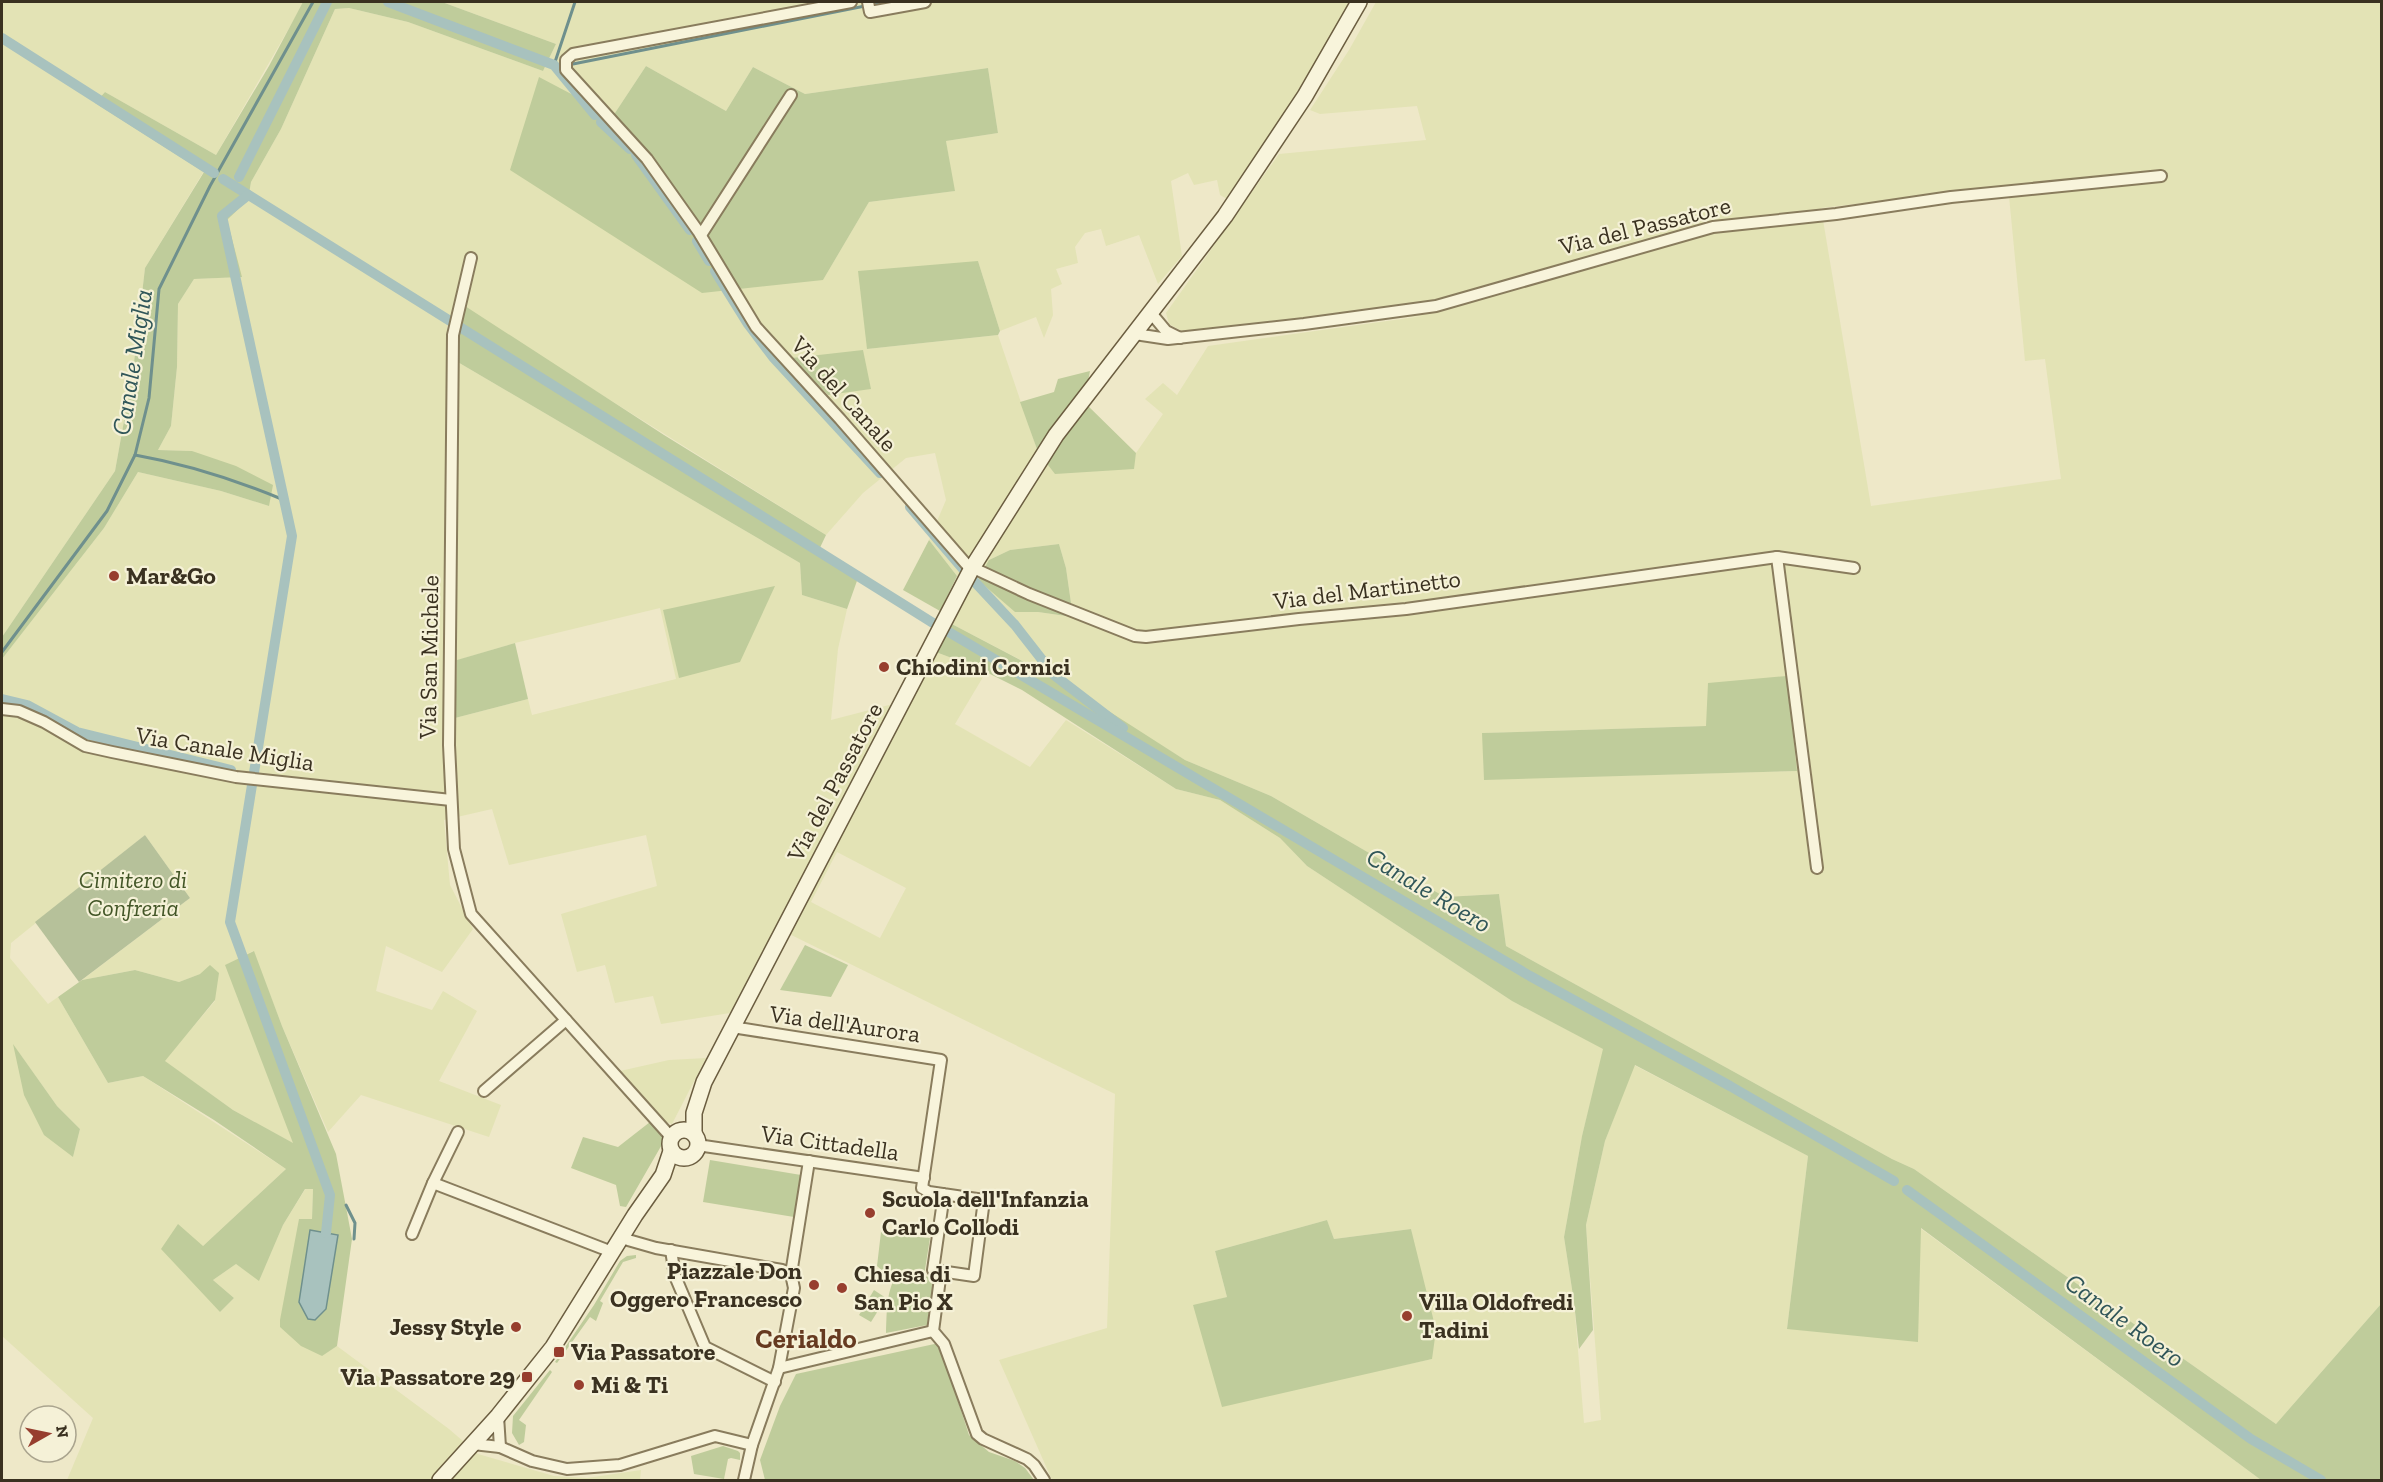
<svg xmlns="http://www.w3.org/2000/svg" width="2383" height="1482" font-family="'Zilla Slab',serif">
<rect width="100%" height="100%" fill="#eee8c8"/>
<g fill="#e3e3b5" fill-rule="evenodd">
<polygon points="2,2 304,2 216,155 105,92 95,103 204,171 145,268 133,371 115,471 2,637"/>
<path d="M442,2h908l-77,131 -44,67 -9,-5 -3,-15 -23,5 -6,-12 -17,8 11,75 -24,28 -19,-49 -33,11 -5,-17 -16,4 -10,14 3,16 -22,6 6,15 -11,5 2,26 -9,23 -8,-21 -36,14 -22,-70 -111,88 131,-14 40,117 95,17 3,-16 27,-39 -18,-15 18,-16 14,12 31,-49 215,-30 -239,16 -15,-8 -3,-11 113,-159 147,-14 -9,-34 -97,8 -10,-4 39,-60 27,-48h1005v1302l-105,120 -362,-255 -22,-10 -386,-213 -7,-52 -54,3 -174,-101 -86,-36 -149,-92 -88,-46 23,-44 -14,-2 -28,-36 17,-40 -11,-47 -29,5 -43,35 -37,42 -368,-230 -11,22v35l9,-1 344,202 2,32 45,14 -9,40 -7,71 58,-15h19l25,-54 43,16 10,5 -31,52 75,43 36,-47 110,69 44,11 60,38 27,28 205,135 92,48 -22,87 -18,101 10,65 10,121 17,-3 -15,-195 19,-84 29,-76 174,91 -21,173 133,-101 341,252h-1209l-53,-120 108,-32 8,-234 -338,-166 -47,85 -69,11 -8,-28 -38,7 -10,-38 -28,7 -16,-58 96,-28 -11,-51 -137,30 -17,-56 -48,11 6,65 23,44 -31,43 -56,-26 -10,45 56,19 11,-19 34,20 -38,70 62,24 -12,32 -128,-42 -33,37 -46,-106 -29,-75 -27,14 68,179 -61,-34 -69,-49 51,-60 -15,-27 -21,8 -44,-12 -53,10 108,-82 -45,-63 -134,108 -1,15 38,46 10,-7 50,86 35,-7 143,93 -83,77 17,66 14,-14 -21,-18 23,-16 23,16 24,-55 23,-37 7,1 -1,30h-12l21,137 16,-10 112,83 29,25 76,22 33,2 54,-8 -1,10h-573l26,-62 -91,-82v-677l102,-131 34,-56 83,19 48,15 -77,-55 -34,-1 13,-24 6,-59 1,-63 16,-25 47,-2 -14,-57 21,-20 3,-18 30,-53 54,-120 14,-1 59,14 135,49 13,-27zM646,66l80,45 27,-44 52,27 183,-26 10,65 -52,8 8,50 -85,11 -46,78 -210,-164zM2008,186l17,175 20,-2 16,120 -190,27 -50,-298zM1059,544l7,24 7,49 -35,-5h-23l-26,-52 21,-10zM660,608l16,71 -144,36 -4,-16 -73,19 3,-58 57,-17zM1707,726l90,45 -313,8 -1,-46zM837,852l69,36 -26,50 -69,-36zM14,1046l43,60 23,23 -7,28zM1327,1220l7,19 77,-10 21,130 -89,19 -150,-72 34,-9 -12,-46z"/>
<polygon points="706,1058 672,1124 663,1121 620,1071 669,1060"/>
</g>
<g fill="#bfcc9b">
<polygon points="303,2 442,2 556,44 543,71 408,22 349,8 335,9 281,129 251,182 248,200 227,220 242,277 194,279 178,304 177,367 171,426 158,450 192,451 236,466 273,485 269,506 221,491 138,472 104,528 2,659 2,637 115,471 133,371 145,268 204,172 95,103 105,92 216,155 269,66"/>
<polygon points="646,66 726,111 753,67 805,94 988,68 998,133 946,141 955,191 869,202 823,280 702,293 510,170 539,77 613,116"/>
<polygon points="978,261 1000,331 998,335 867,349 858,271"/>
<polygon points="465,306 664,435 826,535 817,554 858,578 847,609 802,595 800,563 456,361 455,337"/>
<polygon points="863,350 871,389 828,395 792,358"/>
<polygon points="1090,371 1084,402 1136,453 1134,469 1055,474 1038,452 1020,402 1054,392 1058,379"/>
<polygon points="929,540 957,576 940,611 903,590"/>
<polygon points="1059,544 1066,568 1073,617 1038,612 1015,612 978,580 989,560 1010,550"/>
<polygon points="775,586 740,662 679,678 663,610"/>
<polygon points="948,622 1068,685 1185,760 1271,796 1445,897 1499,894 1506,946 1892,1159 1914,1169 2276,1424 2381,1304 2381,1480 2261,1480 1921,1228 1918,1342 1787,1329 1808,1156 1635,1065 1605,1141 1586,1225 1593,1330 1579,1349 1574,1302 1564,1237 1582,1136 1603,1049 1512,1001 1307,866 1280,838 1220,800 1176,789 1022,690 976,667 933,651"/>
<polygon points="515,643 528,699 455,718 457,660"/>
<polygon points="1787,676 1797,771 1484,780 1482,733 1706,726 1708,683"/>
<polygon points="805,945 848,965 831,997 780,990"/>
<polygon points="254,951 282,1026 336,1154 352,1239 337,1346 322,1356 301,1346 280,1327 280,1320 299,1219 312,1219 313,1189 305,1189 283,1225 259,1281 236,1264 213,1280 234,1298 220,1312 161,1249 178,1224 203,1246 286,1169 214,1120 143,1076 108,1083 58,997 82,980 135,970 179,982 200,974 210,965 219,973 215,1000 165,1061 233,1110 293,1143 225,965"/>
<polygon points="13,1044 57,1106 80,1129 73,1157 44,1135 24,1095"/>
<polygon points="650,1122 662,1136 664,1141 626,1207 620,1206 616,1185 571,1168 583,1137 618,1147"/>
<polygon points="710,1160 801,1175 794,1217 703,1202"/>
<polygon points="1327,1220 1334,1239 1411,1229 1436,1330 1432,1359 1222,1407 1193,1305 1227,1297 1215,1251"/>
<path d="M881,1232l49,6 -6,38 10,2 -7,47 -41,8c1,-23 0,-42 12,-61l-2,-2 -12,2 -7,-6z"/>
<polygon points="636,1255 636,1258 623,1262 600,1301 603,1303 596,1321 590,1317 557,1363 555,1362 594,1305 620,1261 627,1256"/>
<polygon points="874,1290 886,1298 871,1322 859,1315"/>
<polygon points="939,1343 969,1435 989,1452 1015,1461 1025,1468 1034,1480 765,1480 760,1460 780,1406 796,1374"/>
<polygon points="550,1370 552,1372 519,1420 526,1425 524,1442 519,1445 512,1433 513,1416"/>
<polygon points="723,1446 738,1451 740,1453 740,1460 731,1458 728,1459 724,1479 694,1474 691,1456"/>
</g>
<polygon fill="#b6c19a" points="145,835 190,898 79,982 35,922"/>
<polygon fill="#a8c2be" stroke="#6f908d" stroke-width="1.5" points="310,1230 338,1235 326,1309 315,1320 308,1319 299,1302"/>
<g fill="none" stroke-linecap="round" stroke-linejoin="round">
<g stroke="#6f908d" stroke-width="3">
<polyline points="873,5 892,2"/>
<polyline points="573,64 865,6"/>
<polyline points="554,65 575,2"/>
<path d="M135,455c51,9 101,25 149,45"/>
<polyline points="2,652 107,511 135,455 149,398 159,289 210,186 313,2"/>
<polyline points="346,1205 355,1223 354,1239"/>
</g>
<g stroke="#a8c2be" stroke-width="10">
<polyline points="388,2 554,65 595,115"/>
<polyline points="2,38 214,173"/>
<polyline points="601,122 630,149"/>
<polyline points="636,155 690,230"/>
<polyline points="239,177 327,2"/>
<polyline points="223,179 933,623"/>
<polyline points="248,195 222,216 292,536 230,922 330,1195 326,1233"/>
<polyline points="697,241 709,261"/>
<polyline points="715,271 748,324 773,357 880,473"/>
<polyline points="910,507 963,569"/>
<polyline points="972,579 1015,625 1054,675 1123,728"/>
<polyline points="947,631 1530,976 1730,1086 1894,1181"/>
<polyline points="2,699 27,705 77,732 231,770"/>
<polyline points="1907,1190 2251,1439 2321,1480"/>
</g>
<defs>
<g id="street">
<polyline points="851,2 573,54 566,60 566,70 647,159 698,231 756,327 840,419 967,565 1029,594 1135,636 1146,637 1299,619 1406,609 1777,557 1854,568"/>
<polyline points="868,2 870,12 925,2"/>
<polyline points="701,235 791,95"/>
<polyline points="471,258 453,335 449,745 454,849 471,914 671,1137"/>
<polyline points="1151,313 1166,331 1180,338"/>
<polyline points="1135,334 1168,339 1304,324 1436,306 1713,227 1836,214 1951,197 2161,176"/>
<polyline points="1777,557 1817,868"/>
<polyline points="2,709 19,711 44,722 85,746 112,752 236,777 451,800"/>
<polyline points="732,1027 941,1060 922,1188 929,1192 984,1200 974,1276 933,1270 944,1194"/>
<polyline points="484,1091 566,1020"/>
<polyline points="698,1144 704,1146 924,1178"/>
<polyline points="433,1183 612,1252"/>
<polyline points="412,1234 433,1183 458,1132"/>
<polyline points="621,1236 628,1240 656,1248 782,1270 791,1274 794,1288 779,1368 752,1445 744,1480"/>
<polyline points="671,1250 675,1276 705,1347 775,1382"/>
<polyline points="941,1271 933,1331 944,1344 977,1434 983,1439 1027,1459 1034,1465 1044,1480"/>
<polyline points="791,1274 809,1161"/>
<polyline points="779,1368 933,1331"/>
<polyline points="498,1416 500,1447"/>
<polyline points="473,1444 500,1447 532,1461 567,1469 620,1465 715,1436 752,1445"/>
</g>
<g id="secondary">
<circle cx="684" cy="1144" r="14"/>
<polyline points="694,1134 694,1113 704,1082 972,568 1056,435 1225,216 1305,96 1359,2"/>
<polyline points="440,1480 498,1416 553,1347 635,1215 663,1175 671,1151"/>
</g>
</defs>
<use href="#street" stroke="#897c5d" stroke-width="14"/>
<use href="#secondary" stroke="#6b5d40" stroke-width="18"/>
<use href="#street" stroke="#f8f4db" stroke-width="10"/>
<use href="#secondary" stroke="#f8f4db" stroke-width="15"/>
</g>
<g fill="#973e2e" stroke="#f5f1d7" stroke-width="2">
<circle cx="114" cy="576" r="6"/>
<circle cx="884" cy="667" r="6"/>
<circle cx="870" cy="1213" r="6"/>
<circle cx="814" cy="1285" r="6"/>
<circle cx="842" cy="1288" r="6"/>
<circle cx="1407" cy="1316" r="6"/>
<circle cx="516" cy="1327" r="6"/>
<rect x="553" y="1346" width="12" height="12" rx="3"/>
<rect x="521" y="1371" width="12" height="12" rx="3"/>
<circle cx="579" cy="1385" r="6"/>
</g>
<g text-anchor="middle" stroke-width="4.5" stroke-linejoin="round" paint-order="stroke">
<g font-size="24" fill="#3a3120" stroke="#f5f1d7">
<text transform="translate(1645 226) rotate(-14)" y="8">Via del Passatore</text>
<text transform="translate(844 394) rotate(48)" y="8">Via del Canale</text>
<text transform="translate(1367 590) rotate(-7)" y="8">Via del Martinetto</text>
<text transform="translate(429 657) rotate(-89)" y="8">Via San Michele</text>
<text transform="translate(225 749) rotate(9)" y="8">Via Canale Miglia</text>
<text transform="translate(835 782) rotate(-62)" y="8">Via del Passatore</text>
<text transform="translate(845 1024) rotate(8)" y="8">Via dell'Aurora</text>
<text transform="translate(830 1143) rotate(8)" y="8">Via Cittadella</text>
</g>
<g font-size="24" font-weight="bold" fill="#3a3120" stroke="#f5f1d7" text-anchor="start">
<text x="126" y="584">Mar&amp;Go</text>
<text x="896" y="675">Chiodini Cornici</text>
<text x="882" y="1207">Scuola dell'Infanzia<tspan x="882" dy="28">Carlo Collodi</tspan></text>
<text x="802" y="1279" text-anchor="end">Piazzale Don<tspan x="802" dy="28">Oggero Francesco</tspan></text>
<text x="854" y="1282">Chiesa di<tspan x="854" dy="28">San Pio X</tspan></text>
<text x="1419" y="1310">Villa Oldofredi<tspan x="1419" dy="28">Tadini</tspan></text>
<text x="504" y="1335" text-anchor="end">Jessy Style</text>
<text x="571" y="1360">Via Passatore</text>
<text x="515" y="1385" text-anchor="end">Via Passatore 29</text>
<text x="591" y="1393">Mi &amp; Ti</text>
</g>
<g font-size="24" font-style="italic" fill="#435627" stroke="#f5f1d7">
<text x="133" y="888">Cimitero di<tspan x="133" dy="28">Confreria</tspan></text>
</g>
<g font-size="26" font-style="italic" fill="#305659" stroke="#f5f1d7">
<text transform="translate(132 362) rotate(-81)" y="9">Canale Miglia</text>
<text transform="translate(1429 890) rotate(31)" y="9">Canale Roero</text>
<text transform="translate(2125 1320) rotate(36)" y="9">Canale Roero</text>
</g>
<g font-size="27" font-weight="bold" fill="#663a20" stroke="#f5f1d7">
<text x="806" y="1348">Cerialdo</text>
</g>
</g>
<rect width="2383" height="1482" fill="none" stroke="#3a3120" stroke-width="6"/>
<g transform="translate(48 1434) rotate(81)"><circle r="28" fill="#f5f1d7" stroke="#aaa48e" stroke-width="1.5"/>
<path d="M0-4.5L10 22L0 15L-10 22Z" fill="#973e2e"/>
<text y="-9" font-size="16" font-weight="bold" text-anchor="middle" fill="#3a3120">N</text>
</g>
</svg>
